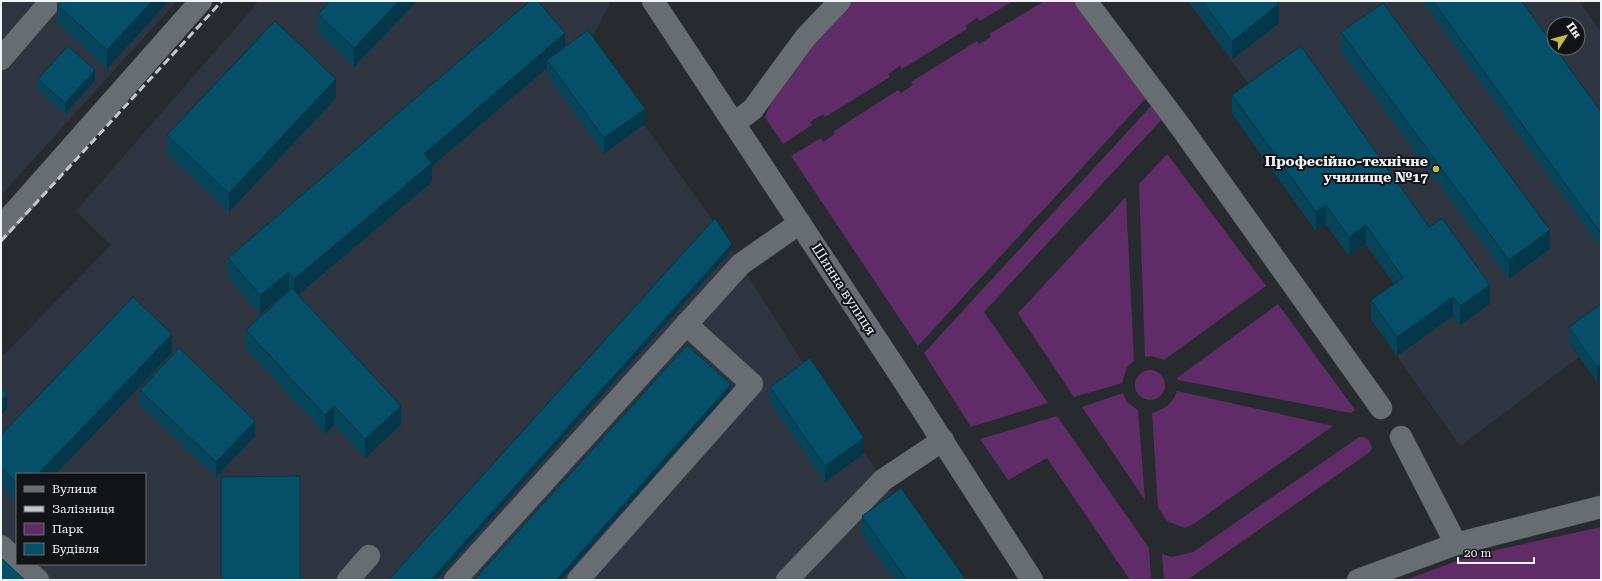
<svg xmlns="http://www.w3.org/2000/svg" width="1602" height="581" font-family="'Roboto Serif',serif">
<rect width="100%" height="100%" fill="#272b30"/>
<g fill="#2f3540" fill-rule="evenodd">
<polygon points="1,1 177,1 1,195"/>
<path d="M259,1h352l-23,45 127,178 95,150 143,206h-952v-222l110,-113 -35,-34zM17,474h128v90h-128z"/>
<path d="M1188,1h391l22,31v287l-32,23 10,15 -119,89 -89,-127 32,-23 -37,-51 -17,11 -23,-32 -10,7 -84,-117 25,-18zM1554,24h24v24h-24z"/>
</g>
<g fill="#602c68">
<polygon points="852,1 1013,1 980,21 977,18 965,26 967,29 902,69 900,66 888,74 890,77 825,117 823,114 810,122 812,125 783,144 765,117 782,80"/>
<polygon points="1045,1 1078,1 1147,97 918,346 791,156 821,138 823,142 835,134 834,131 898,90 901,93 913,85 911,82 977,41 979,44 991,37 989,34"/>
<polygon points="1153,104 1163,118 984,312 1048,403 971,427 924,353"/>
<polygon points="1167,154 1266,286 1164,360 1152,356 1145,357 1139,184"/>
<polygon points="1126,197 1134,361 1127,367 1122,383 1074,397 1018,313"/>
<polygon points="1278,304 1355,410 1351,413 1178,380 1177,378"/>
<circle cx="1150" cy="385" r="15"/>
<path d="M1177,391l156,35 -141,99 -7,3 -18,-7 -9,-14 -6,-94c12,-4 21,-9 25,-22z"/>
<polygon points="1123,393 1127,402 1138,410 1145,500 1082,407"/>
<polygon points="1057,416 1149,548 1151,580 1130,580 1047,458 1008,480 980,439"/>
<polygon points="1359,437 1364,437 1369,440 1372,448 1370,452 1187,580 1164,580 1162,554 1172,557 1193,552"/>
<polygon points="1601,527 1601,580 1405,580 1473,555"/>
</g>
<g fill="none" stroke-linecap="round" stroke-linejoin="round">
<defs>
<g id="minor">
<polyline points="653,1 902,378 1032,580"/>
<polyline points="1086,1 1180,126 1381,408"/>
<polyline points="1,59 51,1"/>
<polyline points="735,123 753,109 805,38 840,1"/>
<polyline points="1,227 201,1"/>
<polyline points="1401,437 1456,544"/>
<polyline points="1,546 17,561"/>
<polyline points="20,564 38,580"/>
<polyline points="348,580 369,556"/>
<polyline points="455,580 741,264 800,223"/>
<polyline points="578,580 752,384 686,324"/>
<polyline points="787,580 883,480 943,440"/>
<polyline points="1358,580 1456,544 1601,507"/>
</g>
</defs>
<use href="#minor" stroke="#46494e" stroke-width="23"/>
<use href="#minor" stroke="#686c73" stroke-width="22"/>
<polyline stroke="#c4c7cb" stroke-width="3" stroke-dasharray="8 4" stroke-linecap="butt" points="1,241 222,1"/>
</g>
<g fill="#054459">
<polygon points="60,1 169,1 107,69 57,23 57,4"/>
<polygon points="330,1 417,1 354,67 318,33 318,14"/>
<polygon points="1188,1 1277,1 1279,23 1232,60"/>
<polygon points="1422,1 1522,1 1601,112 1600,247"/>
<polygon points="1341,32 1550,249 1509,279 1341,51"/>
<polygon points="565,47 645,124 604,154 547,75 547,68 432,166 432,182 298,295 401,425 365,458 334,425 325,434 246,349 246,330 289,291 260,314 228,277 228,258"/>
<polygon points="38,79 95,81 65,114 38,90"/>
<polygon points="1232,95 1429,227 1490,304 1460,325 1453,316 1397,356 1371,319 1371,300 1394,284 1366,244 1349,256 1326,224 1316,231 1232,114"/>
<polygon points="336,98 229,212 167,154 167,135"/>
<polygon points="1601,304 1597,382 1569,342 1569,327"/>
<polygon points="172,353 17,474 17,502 1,486 1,435"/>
<polygon points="770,387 864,454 825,482 770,402"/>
<polygon points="140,390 255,436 216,477 140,405"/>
<polygon points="862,516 966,580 894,580 862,535"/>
</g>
<g fill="#043749">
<polygon points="152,1 169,1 107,69 107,50"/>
<polygon points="399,1 417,1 354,67 354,48"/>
<polygon points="1279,4 1279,23 1232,60 1232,41"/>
<polygon points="565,33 565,52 547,60 547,68 432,166 432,182 294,298 294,279 424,154"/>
<polygon points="95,70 95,81 65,114 65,103"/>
<polygon points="336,79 336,98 229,212 229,193"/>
<polygon points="645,109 645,124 604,154 604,138"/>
<polygon points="1326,205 1326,224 1316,231 1316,212"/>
<polygon points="1366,225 1366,244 1349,256 1349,237"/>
<polygon points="1550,230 1550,249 1509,279 1509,260"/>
<polygon points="1601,231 1601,246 1600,247 1600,232"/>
<polygon points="732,244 732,250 436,580 431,580"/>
<polygon points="289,272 289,290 260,314 260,295"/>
<polygon points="1490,285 1490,304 1460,325 1460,306"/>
<polygon points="1453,297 1453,316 1397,356 1397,337"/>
<polygon points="172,334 172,353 56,474 38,474"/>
<polygon points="1601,364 1601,379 1597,382 1597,367"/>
<polygon points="731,384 731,390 561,580 556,580"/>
<polygon points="7,394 7,409 1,415 1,400"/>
<polygon points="334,406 334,425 325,434 325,415"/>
<polygon points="401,406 401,425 365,458 365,439"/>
<polygon points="255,421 255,436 216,477 216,462"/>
<polygon points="864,438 864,454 825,482 825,466"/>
</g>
<g fill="#064f68" stroke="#043749">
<polygon points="60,1 152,1 107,50 57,4"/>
<polygon points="330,1 399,1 354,48 318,14"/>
<polygon points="530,1 538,1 565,33 424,154 432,163 294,279 289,272 260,295 228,258"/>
<polygon points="1202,1 1277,1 1279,4 1232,41"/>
<polygon points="1433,1 1522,1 1554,46 1554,48 1555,48 1601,112 1601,231 1600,232"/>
<polygon points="1383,3 1550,230 1509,260 1341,32"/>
<polygon points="275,21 336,79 229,193 167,135"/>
<polygon points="588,30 645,109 604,138 547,60"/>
<polygon points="68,46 95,70 65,103 38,79"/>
<polygon points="1301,46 1429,227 1442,218 1490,285 1460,306 1453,297 1397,337 1371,300 1403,278 1366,225 1349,237 1326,205 1316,212 1232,95"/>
<polygon points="715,218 732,244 431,580 389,580 410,556"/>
<polygon points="292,288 401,406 365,439 334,406 325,415 246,330"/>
<polygon points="133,297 172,334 38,474 17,474 17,483 1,467 1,435"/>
<polygon points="1601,304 1601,364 1597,367 1569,327"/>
<polygon points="687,345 731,384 556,580 474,580"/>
<polygon points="179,348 255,421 216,462 140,390"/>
<polygon points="810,358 864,438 825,466 770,387"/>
<polygon points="1,388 7,394 1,400"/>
<polygon points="300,476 300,580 221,580 221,477"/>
<polygon points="901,488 966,580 907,580 862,516"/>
<polygon points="1,558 25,580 1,580"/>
</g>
<circle fill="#c4bc3e" stroke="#111316" stroke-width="1.5" cx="1436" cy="169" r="4"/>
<g text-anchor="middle" stroke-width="4" stroke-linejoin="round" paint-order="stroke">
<g font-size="14" font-weight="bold" fill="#f2f4f8" stroke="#111316" text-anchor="end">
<text x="1428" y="166">Професійно-технічне<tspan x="1428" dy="16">училище №17</tspan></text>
</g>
<g font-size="14" fill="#f2f4f8" stroke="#111316">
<text transform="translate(844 289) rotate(57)" y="5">Шинна вулиця</text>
</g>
</g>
<rect width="1602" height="581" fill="none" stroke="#f2f4f8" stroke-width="4"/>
<rect x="16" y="473" width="130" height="92" fill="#111316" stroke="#6b6d70"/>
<rect x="24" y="486" width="20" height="6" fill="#686c73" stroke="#6b6d70"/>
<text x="52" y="493" font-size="12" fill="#f2f4f8">Вулиця</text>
<rect x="24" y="506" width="20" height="6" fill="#c4c7cb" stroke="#6b6d70"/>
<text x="52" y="513" font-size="12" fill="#f2f4f8">Залізниця</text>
<rect x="24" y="523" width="20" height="12" fill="#602c68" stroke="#6b6d70"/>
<text x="52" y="533" font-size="12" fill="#f2f4f8">Парк</text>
<rect x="24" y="543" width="20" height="12" fill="#064f68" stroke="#6b6d70"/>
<text x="52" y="553" font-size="12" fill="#f2f4f8">Будівля</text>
<g transform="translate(1566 36) rotate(54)"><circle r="19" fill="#111316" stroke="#6b6d70"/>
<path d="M0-3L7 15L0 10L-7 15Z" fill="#c4bc3e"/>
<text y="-6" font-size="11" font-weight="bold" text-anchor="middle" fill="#f2f4f8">Пн</text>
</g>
<path d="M1458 557v6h76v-6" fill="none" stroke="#f2f4f8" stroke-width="2"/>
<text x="1464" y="557" font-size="12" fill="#f2f4f8" stroke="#111316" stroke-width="3" paint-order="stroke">20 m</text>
</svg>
